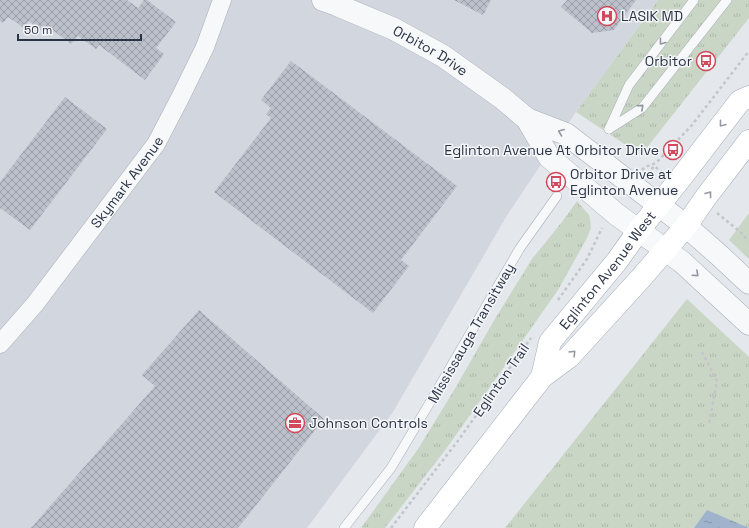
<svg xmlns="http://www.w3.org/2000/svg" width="749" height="528" font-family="'Space Grotesk',sans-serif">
<defs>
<pattern id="grass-tufts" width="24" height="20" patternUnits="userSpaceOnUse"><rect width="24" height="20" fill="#c9d6c5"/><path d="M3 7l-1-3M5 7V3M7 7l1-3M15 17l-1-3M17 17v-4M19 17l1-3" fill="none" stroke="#adb8ab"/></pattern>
<pattern id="water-ripples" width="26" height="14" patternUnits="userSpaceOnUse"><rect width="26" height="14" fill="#9fb4cc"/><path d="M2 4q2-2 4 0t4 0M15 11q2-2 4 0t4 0" fill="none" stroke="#8293a7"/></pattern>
<pattern id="building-cross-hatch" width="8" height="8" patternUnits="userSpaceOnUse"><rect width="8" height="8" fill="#bbc0ca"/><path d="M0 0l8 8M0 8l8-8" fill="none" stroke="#989da6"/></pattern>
</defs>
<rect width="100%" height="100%" fill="#e4e7ec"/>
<polygon fill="#d2d6de" points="0,0 658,0 576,112 506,217 393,412 307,528 0,528"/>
<g fill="url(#grass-tufts)">
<polygon points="658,0 749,0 749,18 641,155 576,112"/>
<polygon points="577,201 589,215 590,218 591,228 587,238 558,290 485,394 446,449 385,528 361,528 418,449 453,392 496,317 532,259 562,222"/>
<polygon points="687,299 749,357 749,528 505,528"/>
</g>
<polygon fill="#c9d6c5" points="749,213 749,259 729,240"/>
<polygon fill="url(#water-ripples)" points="707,510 749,528 694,528"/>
<g fill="url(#building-cross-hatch)">
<polygon points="0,0 114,0 116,1 117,0 127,0 138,8 144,0 147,0 176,22 156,48 164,54 145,80 99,45 96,49 78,36 71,44 54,31 50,37 29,21 24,28 8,17 3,23 0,21"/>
<polygon points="454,0 491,0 483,15"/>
<polygon points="567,0 636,0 614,30 592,33 561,7"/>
<polygon points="291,61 457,186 401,260 409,266 373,313 214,192 271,118 266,114 271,108 261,100"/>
<polygon points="65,97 107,129 30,230 0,208 0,182"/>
<polygon points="199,310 324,419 238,528 31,528 155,386 142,375"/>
</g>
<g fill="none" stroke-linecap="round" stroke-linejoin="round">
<defs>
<g id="service">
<polyline points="609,129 642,108 727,0"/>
<polyline points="609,129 629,85 694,0"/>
<polyline points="344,528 391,468 429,404 520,248 557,196"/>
</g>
<g id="minor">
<path id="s1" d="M0,344l35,-40 121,-160 24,-46 25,-51 17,-47"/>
</g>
<g id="tertiary">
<path id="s2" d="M323,0l14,5 57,24 49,27 59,42 25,21 22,38 67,57 66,48 67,62"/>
<polyline points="527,119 566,134 686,226 719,255 749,283"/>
</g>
<g id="primary">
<path id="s3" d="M542,377l8,-35 67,-81 22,-31 41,-51 60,-78 9,-4"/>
<polyline points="425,528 542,377 569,357 641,278 686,226 706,197 749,141"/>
</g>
</defs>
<use href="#service" stroke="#a9aeb7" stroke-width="10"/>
<use href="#minor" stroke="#a9aeb7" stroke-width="19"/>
<use href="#tertiary" stroke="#a9aeb7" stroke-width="23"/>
<use href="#primary" stroke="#a3abb8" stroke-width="23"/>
<g stroke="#c2c5cb" stroke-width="2.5" stroke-dasharray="3 3" stroke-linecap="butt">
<polyline points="642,170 645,167 656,163 692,125 749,51"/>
<polyline points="648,174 654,166 662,172"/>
<polyline points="717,213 738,230 749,241"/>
<polyline points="558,300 587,259 602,228"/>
<polyline points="702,352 717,381 709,424"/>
<polyline points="391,528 460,438 531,338"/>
</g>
<use href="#service" stroke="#f7f8fa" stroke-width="9"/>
<use href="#minor" stroke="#f7f8fa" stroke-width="18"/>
<use href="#tertiary" stroke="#f7f8fa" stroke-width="22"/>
<use href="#primary" stroke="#fff" stroke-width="22"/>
</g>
<defs><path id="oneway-chevron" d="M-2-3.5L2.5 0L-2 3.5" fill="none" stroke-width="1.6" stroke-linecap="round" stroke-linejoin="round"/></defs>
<g stroke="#9196a0">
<use href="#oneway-chevron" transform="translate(662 42) rotate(128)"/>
<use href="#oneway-chevron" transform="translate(641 107) rotate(-42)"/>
<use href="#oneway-chevron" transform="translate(561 132) rotate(-159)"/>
<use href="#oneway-chevron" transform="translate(696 274) rotate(42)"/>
</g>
<g stroke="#959aa2">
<use href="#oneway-chevron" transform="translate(722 124) rotate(128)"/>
<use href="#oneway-chevron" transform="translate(709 194) rotate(-53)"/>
<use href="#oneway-chevron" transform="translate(573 353) rotate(-46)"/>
</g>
<defs>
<symbol id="hospital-ring" viewBox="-11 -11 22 22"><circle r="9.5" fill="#f4f6f9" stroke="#d1495b" stroke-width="1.5"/><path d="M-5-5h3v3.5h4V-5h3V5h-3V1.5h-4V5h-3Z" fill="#d1495b"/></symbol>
<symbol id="bus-ring" viewBox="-11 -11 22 22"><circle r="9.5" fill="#f4f6f9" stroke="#d1495b" stroke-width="1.5"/><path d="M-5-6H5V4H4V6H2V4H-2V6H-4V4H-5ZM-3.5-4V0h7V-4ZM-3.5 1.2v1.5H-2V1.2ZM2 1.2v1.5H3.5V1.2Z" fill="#d1495b"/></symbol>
<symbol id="office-ring" viewBox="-11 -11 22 22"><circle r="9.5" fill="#f4f6f9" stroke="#d1495b" stroke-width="1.5"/><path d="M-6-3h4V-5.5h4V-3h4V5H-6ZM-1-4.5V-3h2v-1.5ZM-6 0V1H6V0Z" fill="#d1495b"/></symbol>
</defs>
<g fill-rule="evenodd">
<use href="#hospital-ring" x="596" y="5" width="22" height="22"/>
<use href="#bus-ring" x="695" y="50" width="22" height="22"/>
<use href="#bus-ring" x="662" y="139" width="22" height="22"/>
<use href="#bus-ring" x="545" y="171" width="22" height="22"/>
<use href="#office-ring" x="284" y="412" width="22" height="22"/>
</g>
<g text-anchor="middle" stroke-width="3" stroke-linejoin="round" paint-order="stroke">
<g font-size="14" fill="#2b3445" stroke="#f4f6f9" text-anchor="start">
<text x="621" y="21">LASIK MD</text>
<text x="692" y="66" text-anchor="end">Orbitor</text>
<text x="659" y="155" text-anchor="end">Eglinton Avenue At Orbitor Drive</text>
<text x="570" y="179">Orbitor Drive at<tspan x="570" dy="16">Eglinton Avenue</tspan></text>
<text x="309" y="428">Johnson Controls</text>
</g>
<g font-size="14" fill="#2b3445" stroke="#f4f6f9">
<text dy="5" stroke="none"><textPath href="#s2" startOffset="119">Orbitor Drive</textPath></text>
<text dy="5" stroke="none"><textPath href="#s1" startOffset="206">Skymark Avenue</textPath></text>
<text dy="5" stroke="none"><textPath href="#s3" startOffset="128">Eglinton Avenue West</textPath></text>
<text transform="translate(471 333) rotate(-60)" y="5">Mississauga Transitway</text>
<text transform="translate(501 380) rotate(-55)" y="5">Eglinton Trail</text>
</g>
</g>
<path d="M18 34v6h123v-6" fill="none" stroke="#2b3445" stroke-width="2"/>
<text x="24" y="34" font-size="12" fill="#2b3445" stroke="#f4f6f9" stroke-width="3" paint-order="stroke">50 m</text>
</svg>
